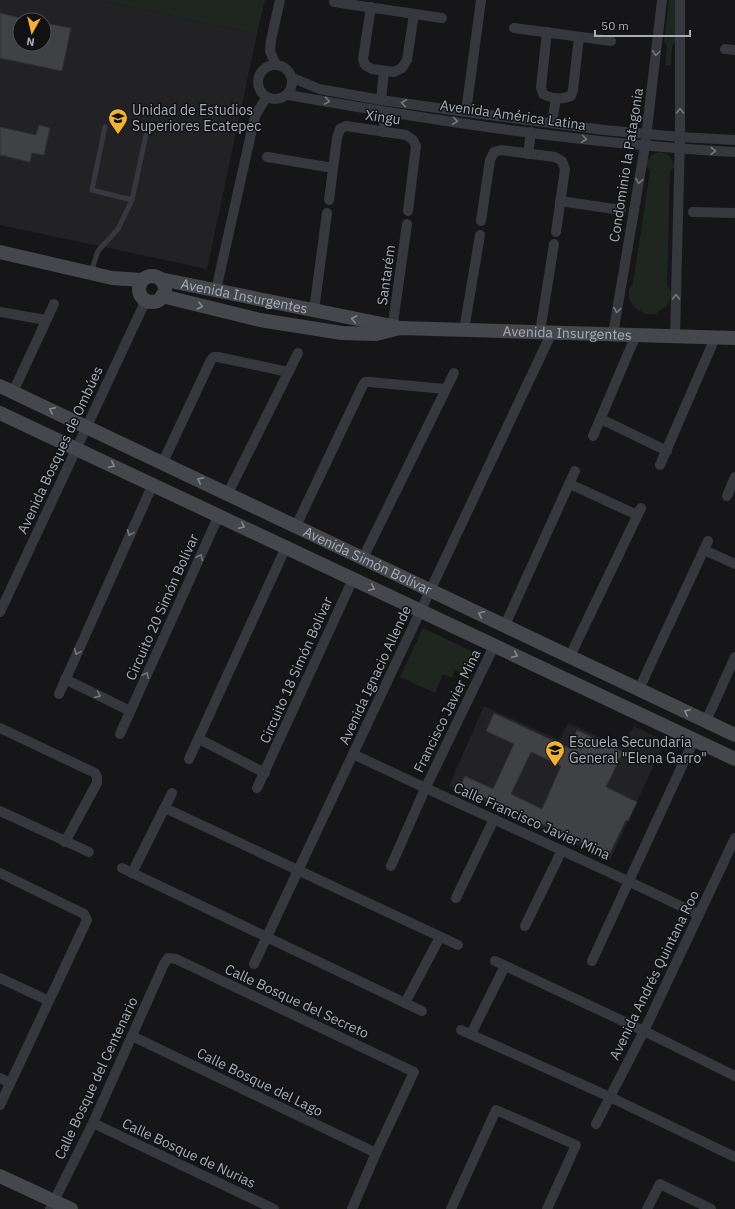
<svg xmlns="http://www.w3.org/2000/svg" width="735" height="1209" font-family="'IBM Plex Sans',sans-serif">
<rect width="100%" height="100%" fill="#161618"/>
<g fill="#222225" fill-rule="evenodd">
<path d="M0,0h98l159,34 -50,235 -207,-44zM20,20h24v24h-24z"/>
<polygon points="484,706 559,740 568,723 622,747 634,726 665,741 610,860 449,786"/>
</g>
<g fill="#1e261f">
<polygon points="98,0 265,0 257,34"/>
<polygon points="669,0 676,0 676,41 672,46 671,66 665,65 667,46 664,41"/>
<path d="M659,152c10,1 13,6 16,15l-5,4 -3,115 5,7 -5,13 -12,8h-10l-11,-7 -5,-8v-10l4,-6 17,-112 -5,-7 7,-9z"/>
<polygon points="423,628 476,653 466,675 455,670 452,678 443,674 435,693 400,677"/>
</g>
<g fill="#404145" stroke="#303034" fill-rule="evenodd">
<polygon points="0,13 20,18 20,44 44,44 44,23 71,28 62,71 0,58"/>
<polygon points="39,125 50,128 44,155 32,153 30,162 0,155 0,127 36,135"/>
<path d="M494,713l75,35 8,-18 46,22 -17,35 31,15 -9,19 -2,-1 -17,35 -149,-69 5,-10 28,13 21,-45 -28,-13zM531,752l30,14 -19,43 -31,-15z"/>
</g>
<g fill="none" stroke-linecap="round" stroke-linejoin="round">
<g stroke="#37383d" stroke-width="5">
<polyline points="105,127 92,190 132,200"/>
<polyline points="91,272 98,251 118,229 132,200 146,135"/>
</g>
<g stroke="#37383d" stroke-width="10">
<polyline points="334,2 442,18"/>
<polyline points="371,7 363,59 365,65 372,69 394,72 402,68 407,60 414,14"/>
<polyline points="514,28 611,41"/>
<path d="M547,32l-6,55 2,7c9,5 18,6 28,2l2,-6 6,-53"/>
<polyline points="725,49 735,50"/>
<circle cx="275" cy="82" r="17"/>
<polyline points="276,65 270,51 271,40 280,0"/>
<polyline points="293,78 319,89 381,100 466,112 604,130 680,137 735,140"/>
<path d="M288,95c148,26 297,49 447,57"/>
<polyline points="381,100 384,71"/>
<polyline points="466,112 481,0"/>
<polyline points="552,123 556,98"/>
<polyline points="383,132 386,112"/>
<polyline points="528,154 531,132"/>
<polyline points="267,157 333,168"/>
<polyline points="329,200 337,138 340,129 346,126 406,135 413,140 416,146 408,211"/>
<polyline points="560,201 621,210"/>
<polyline points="693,212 735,213"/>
<polyline points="481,221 490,160 494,152 501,150 555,157 562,161 565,169 556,232"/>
<polyline points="216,290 255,116 266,98"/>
<polyline points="314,310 327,213"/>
<polyline points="0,312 46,320"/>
<polyline points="392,330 407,224"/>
<polyline points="464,330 480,235"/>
<polyline points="540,332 554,244"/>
<polyline points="613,334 645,146 662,0"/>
<polyline points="675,336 680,137 680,0"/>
<polyline points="13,392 54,304"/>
<polyline points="601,419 667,451"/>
<polyline points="593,436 636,335"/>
<polyline points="163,462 211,360 214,357 218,357 288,372"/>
<polyline points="660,465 715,338"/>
<polyline points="570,484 637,515"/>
<polyline points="228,493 298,353"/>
<polyline points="727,496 735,477"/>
<polyline points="296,526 363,385 365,382 370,382 445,389"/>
<polyline points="704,550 735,564"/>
<polyline points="363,558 454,373"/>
<polyline points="0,612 146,300"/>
<polyline points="505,625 575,471"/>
<polyline points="570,656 641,508"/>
<polyline points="65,679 130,711"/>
<polyline points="639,689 708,541"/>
<polyline points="59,694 153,484"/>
<polyline points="706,721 735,657"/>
<polyline points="0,728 95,773 97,777 97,783 65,842"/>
<polyline points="120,734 219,515"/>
<polyline points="199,739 265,773"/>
<path d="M353,754c115,55 232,105 346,161"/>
<polyline points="189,759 286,547"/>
<polyline points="257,788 353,579"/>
<polyline points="165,808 458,945"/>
<polyline points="0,811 89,852"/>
<polyline points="391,866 425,789 494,646"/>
<polyline points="122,868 422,1011"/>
<polyline points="0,873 84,914 87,920 0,1105"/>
<polyline points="132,873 172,793"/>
<polyline points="456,898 494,819"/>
<polyline points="525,926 562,850"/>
<polyline points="495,961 644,1031 735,1076"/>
<polyline points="592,961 694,740"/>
<polyline points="254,964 552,332"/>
<polyline points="0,978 49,1001"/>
<polyline points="405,1003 440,937"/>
<polyline points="461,1030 610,1097 735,1157"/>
<polyline points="471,1034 505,966"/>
<polyline points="132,1036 376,1153"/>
<polyline points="0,1078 10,1083"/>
<polyline points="93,1123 274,1209"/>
<polyline points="596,1124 644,1031 735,838"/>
<polyline points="50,1209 93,1123 164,964 168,958 176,959 414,1072 376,1153 352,1209"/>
<polyline points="451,1209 496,1110 576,1145 547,1209"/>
<polyline points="647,1209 660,1184 711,1209"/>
</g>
<g stroke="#45474d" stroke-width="14">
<polyline points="0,252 112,278 142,280"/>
<circle cx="152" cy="289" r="13"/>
<path id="s1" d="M160,279l237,48"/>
<path id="s2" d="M162,296l98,24 82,13 34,1 24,-6 335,10"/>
<path id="s3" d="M0,386l735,349"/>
<polyline points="0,413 735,759"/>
<polyline points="0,1176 71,1209"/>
</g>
</g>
<defs><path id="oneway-chevron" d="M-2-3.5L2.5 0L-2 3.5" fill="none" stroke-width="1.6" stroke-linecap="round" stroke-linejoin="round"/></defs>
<g stroke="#757881">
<use href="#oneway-chevron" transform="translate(656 53) rotate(97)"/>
<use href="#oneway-chevron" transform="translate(327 101) rotate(10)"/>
<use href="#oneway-chevron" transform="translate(404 103) rotate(-172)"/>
<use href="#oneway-chevron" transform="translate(680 111) rotate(-90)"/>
<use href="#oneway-chevron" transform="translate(455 121) rotate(8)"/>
<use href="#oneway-chevron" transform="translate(584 139) rotate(7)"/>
<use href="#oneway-chevron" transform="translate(713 151) rotate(3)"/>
<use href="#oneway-chevron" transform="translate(639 181) rotate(99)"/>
<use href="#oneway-chevron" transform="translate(676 297) rotate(-89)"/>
<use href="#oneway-chevron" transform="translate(617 310) rotate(99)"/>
<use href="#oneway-chevron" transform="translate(130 533) rotate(114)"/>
<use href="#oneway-chevron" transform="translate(200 557) rotate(-66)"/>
<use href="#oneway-chevron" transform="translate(77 652) rotate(114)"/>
<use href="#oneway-chevron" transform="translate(146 675) rotate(-66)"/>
<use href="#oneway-chevron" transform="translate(98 695) rotate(26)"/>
</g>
<g stroke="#858993">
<use href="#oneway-chevron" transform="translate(200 306) rotate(14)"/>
<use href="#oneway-chevron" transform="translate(354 319) rotate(-168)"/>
<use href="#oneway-chevron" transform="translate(52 410) rotate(-155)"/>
<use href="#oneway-chevron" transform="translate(112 465) rotate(25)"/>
<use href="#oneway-chevron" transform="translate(200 480) rotate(-155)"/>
<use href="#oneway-chevron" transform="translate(242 526) rotate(25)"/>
<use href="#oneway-chevron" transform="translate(372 588) rotate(25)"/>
<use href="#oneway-chevron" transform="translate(481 614) rotate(-155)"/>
<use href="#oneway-chevron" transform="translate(515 655) rotate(25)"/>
<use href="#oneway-chevron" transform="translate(687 712) rotate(-155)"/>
</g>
<defs>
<symbol id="school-pin" viewBox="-11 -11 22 30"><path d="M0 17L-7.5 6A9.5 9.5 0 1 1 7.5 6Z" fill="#f2b134" stroke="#111113"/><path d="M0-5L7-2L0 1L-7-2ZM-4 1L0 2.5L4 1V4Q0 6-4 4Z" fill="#111"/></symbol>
<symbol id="university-pin" viewBox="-11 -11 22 30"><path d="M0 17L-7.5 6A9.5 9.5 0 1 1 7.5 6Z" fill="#f2b134" stroke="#111113"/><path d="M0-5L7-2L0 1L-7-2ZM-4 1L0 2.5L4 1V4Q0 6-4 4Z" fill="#111"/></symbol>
</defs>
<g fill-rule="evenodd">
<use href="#school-pin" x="107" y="107" width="22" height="30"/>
<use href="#university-pin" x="544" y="739" width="22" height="30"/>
</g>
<g text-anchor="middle" stroke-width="3" stroke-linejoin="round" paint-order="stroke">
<g font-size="14" fill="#a8adb8" stroke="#111113" text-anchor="start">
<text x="132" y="115">Unidad de Estudios<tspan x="132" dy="16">Superiores Ecatepec</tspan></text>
<text x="569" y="747">Escuela Secundaria<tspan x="569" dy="16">General "Elena Garro"</tspan></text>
</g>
<g font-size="14" fill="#a8adb8" stroke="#111113">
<text transform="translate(513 115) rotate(8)" y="5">Avenida América Latina</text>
<text transform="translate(383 117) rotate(8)" y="5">Xingu</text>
<text transform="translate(626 165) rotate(-81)" y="5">Condominio la Patagonia</text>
<text transform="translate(386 275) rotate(-82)" y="5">Santarém</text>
<text dy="5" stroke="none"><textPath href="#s1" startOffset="86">Avenida Insurgentes</textPath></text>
<text dy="5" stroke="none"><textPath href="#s2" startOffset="410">Avenida Insurgentes</textPath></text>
<text transform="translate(60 450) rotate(-65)" y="5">Avenida Bosques de Ombúes</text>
<text dy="5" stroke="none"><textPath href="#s3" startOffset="407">Avenida Simón Bolívar</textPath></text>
<text transform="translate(162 607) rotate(-66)" y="5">Circuito 20 Simón Bolívar</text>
<text transform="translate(296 670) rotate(-66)" y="5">Circuito 18 Simón Bolívar</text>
<text transform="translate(375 675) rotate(-65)" y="5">Avenida Ignacio Allende</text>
<text transform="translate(447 711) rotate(-64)" y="5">Francisco Javier Mina</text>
<text transform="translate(532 821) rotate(24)" y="5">Calle Francisco Javier Mina</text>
<text transform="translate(654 975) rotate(-64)" y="5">Avenida Andrés Quintana Roo</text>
<text transform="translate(297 1001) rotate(25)" y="5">Calle Bosque del Secreto</text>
<text transform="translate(96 1078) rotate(-65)" y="5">Calle Bosque del Centenario</text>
<text transform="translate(260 1082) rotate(26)" y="5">Calle Bosque del Lago</text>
<text transform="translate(189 1153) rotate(25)" y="5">Calle Bosque de Nurias</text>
</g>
</g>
<g transform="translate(32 32) rotate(188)"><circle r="19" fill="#111113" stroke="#4d4f55"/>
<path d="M0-3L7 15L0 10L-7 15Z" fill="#f2b134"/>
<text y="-6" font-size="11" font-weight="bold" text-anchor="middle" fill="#a8adb8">N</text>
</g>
<path d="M595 30v6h95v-6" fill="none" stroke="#a8adb8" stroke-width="2"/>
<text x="601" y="30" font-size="12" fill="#a8adb8" stroke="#111113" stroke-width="3" paint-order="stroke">50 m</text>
</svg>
